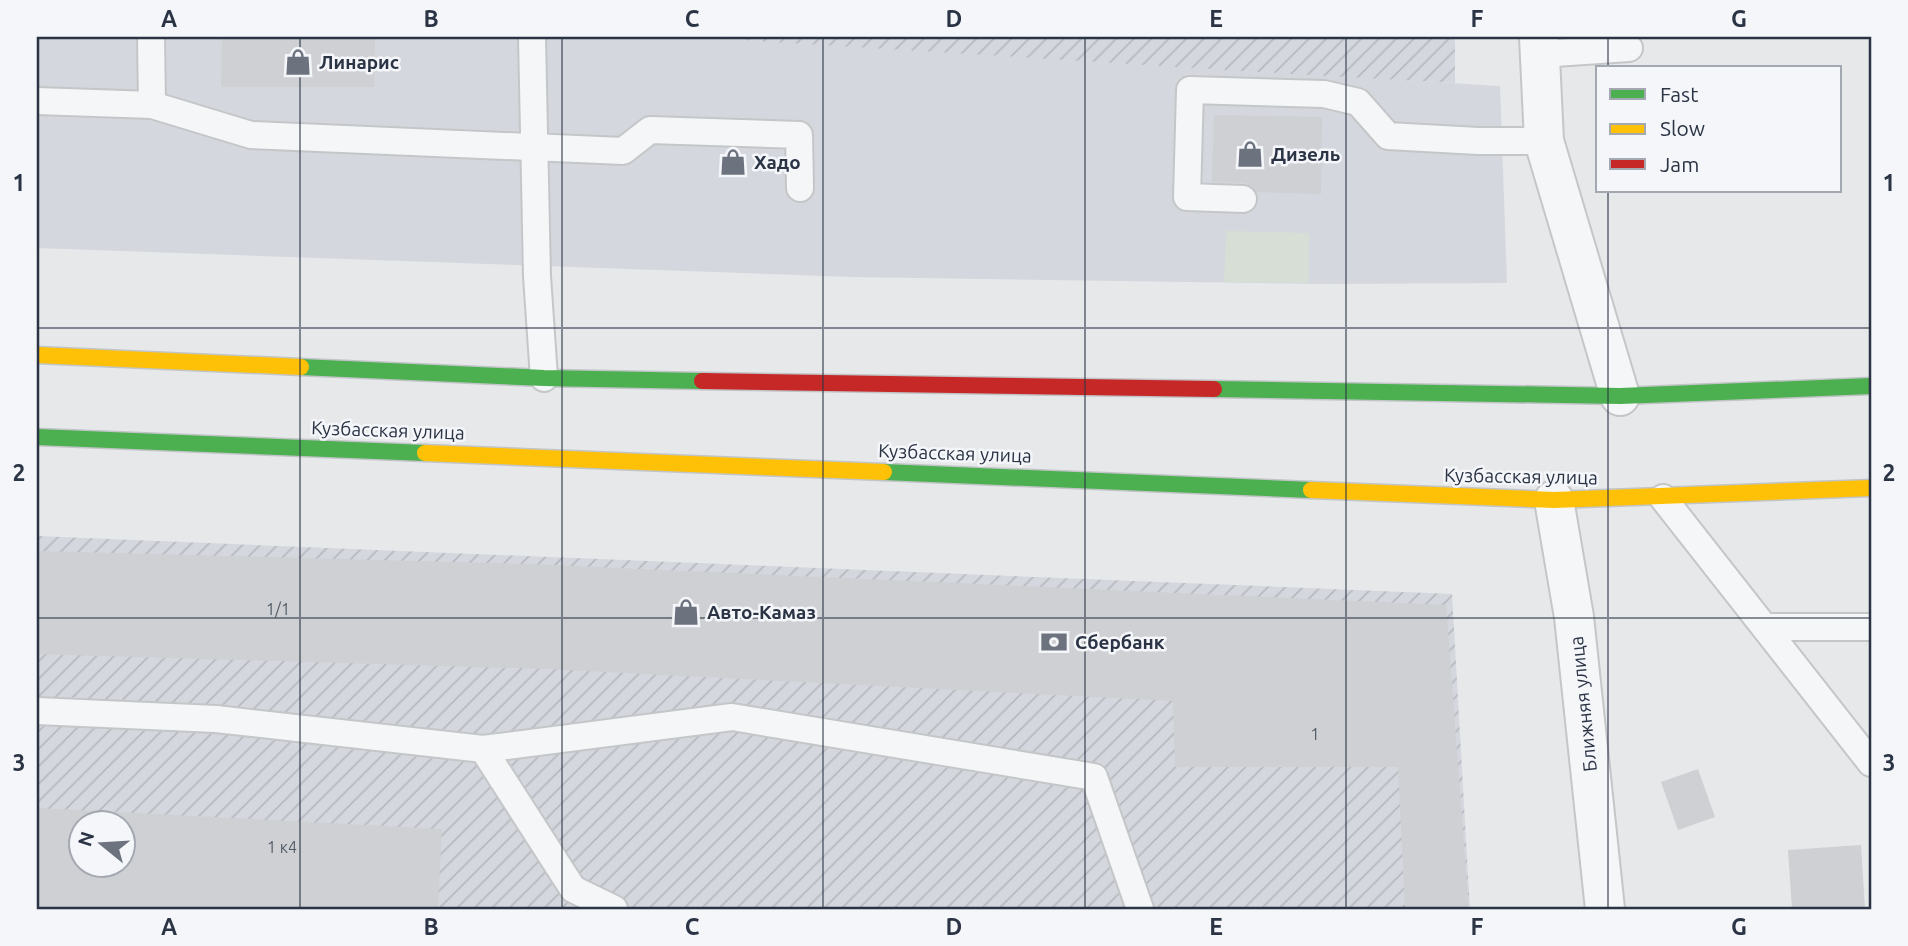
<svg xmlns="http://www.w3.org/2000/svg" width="1908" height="946" font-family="Ubuntu,sans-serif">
<defs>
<pattern id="industrial-furrows" width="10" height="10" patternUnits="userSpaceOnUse" patternTransform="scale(1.75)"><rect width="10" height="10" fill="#d4d7dd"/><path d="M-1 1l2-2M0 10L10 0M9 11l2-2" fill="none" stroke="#b6b9bf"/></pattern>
</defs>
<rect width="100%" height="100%" fill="#e6e8ea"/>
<polygon fill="#d4d7dd" points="37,37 690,37 1500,86 1507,283 1325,284 852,277 37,248"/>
<g fill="url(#industrial-furrows)" fill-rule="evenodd">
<polygon points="690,37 1455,37 1455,83 1326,76"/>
<path d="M37,536l1415,58 18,315h-1433zM80,824h42v42h-42z"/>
</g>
<polygon fill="#d6ded6" points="1226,231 1309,233 1309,283 1224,282"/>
<g fill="#ced0d3" fill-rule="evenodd">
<polygon points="222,37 375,37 374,87 221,87"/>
<polygon points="1214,115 1322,117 1321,194 1257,192 1252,186 1244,183 1212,182"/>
<polygon points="37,551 529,564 1446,605 1469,909 1405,909 1398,767 1175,767 1173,701 548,669 37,654"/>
<polygon points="1698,769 1715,817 1678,830 1661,782"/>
<path d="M37,808l405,21 -4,80h-401zM80,823h42v42h-42z"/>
<polygon points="1861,845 1865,909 1792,909 1788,850"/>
</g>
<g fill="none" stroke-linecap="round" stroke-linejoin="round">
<defs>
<g id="lane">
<polyline points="151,37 152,105"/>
<polyline points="532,37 537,276 544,378"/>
<polyline points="1540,54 1629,48"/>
<polyline points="37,101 152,105 251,135 623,151 650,130 799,135 800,188"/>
<polyline points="1243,199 1187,197 1190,90 1324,94 1358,102 1388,136 1478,141 1544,141"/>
<polyline points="1663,498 1871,763"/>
<polyline points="1765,627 1871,627"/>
<polyline points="37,711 216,719 483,749 573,889 614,909"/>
<polyline points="483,749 732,717 1094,777 1140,909"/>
</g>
<g id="street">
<polyline points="1539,37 1544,141 1620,396"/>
<polyline points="1554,500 1574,617 1605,909"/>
</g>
<g id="fast">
<polyline points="301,367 544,378 702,381"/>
<polyline points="1214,389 1620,396 1871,386"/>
<polyline points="37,437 425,453"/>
<polyline points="884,472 1311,490"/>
</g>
<g id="slow">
<polyline points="37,355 301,367"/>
<polyline points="425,453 884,472"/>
<polyline points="1311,490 1554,500 1871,488"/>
</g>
<polyline id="jam" points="702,381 1214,389"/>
</defs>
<use href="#lane" stroke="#c4c6c8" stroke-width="30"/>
<use href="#street" stroke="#c4c6c8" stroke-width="42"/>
<use href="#fast" stroke="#c2c5c8" stroke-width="19"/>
<use href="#slow" stroke="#c2c5c8" stroke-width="19"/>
<use href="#jam" stroke="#c2c5c8" stroke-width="19"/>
<use href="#lane" stroke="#f5f6f7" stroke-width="26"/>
<use href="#street" stroke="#f5f6f7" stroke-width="38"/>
<use href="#fast" stroke="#4caf50" stroke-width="16"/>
<use href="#slow" stroke="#ffc107" stroke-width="16"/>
<use href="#jam" stroke="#c62828" stroke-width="16"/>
</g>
<path fill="none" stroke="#2b3445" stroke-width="2" stroke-opacity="0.55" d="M300,37v872M562,37v872M823,37v872M1085,37v872M1346,37v872M1608,37v31M1608,191v718M37,328h1834M37,618h1834"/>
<defs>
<symbol id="shop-bare" viewBox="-9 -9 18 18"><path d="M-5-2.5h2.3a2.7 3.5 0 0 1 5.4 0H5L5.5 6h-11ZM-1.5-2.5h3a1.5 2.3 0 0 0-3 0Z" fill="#6c737f" stroke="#f4f6f9" stroke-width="2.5" paint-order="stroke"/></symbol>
<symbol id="bank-bare" viewBox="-9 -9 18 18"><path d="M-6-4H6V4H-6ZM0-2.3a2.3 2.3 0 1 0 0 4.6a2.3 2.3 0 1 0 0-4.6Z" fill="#6c737f" stroke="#f4f6f9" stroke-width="2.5" paint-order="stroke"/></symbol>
</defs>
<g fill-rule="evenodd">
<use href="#shop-bare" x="279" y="43" width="38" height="38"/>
<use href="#shop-bare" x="1231" y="135" width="38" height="38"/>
<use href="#shop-bare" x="714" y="143" width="38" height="38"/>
<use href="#shop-bare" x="667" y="593" width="38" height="38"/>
<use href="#bank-bare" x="1035" y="623" width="38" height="38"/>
</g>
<g text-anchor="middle" stroke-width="5" stroke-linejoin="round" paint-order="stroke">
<g font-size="16" fill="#545c69">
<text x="278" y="615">1/1</text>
<text x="1315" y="740">1</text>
<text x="282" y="853">1 к4</text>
</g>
<g font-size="19" font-weight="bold" fill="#2b3445" stroke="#f4f6f9" text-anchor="start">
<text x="319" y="69">Линарис</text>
<text x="1271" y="161">Дизель</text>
<text x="754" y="169">Хадо</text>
<text x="707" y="619">Авто-Камаз</text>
<text x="1075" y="649">Сбербанк</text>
</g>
<g font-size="19" fill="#2b3445" stroke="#f4f6f9">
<text transform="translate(388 430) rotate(2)" y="7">Кузбасская улица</text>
<text transform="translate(955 453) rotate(2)" y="7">Кузбасская улица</text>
<text transform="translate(1521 476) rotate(1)" y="7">Кузбасская улица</text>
<text transform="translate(1583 704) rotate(-96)" y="7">Ближняя улица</text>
</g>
</g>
<rect width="1908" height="946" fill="none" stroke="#f4f6f9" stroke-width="77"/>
<rect x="1596" y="66" width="245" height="126" fill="#f4f6f9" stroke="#a4a8b1" stroke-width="2"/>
<rect x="1610" y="89" width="35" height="10" fill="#4caf50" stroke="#a4a8b1" stroke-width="2"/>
<text x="1660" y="102" font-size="21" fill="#2b3445">Fast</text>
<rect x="1610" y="124" width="35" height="10" fill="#ffc107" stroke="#a4a8b1" stroke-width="2"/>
<text x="1660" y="136" font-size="21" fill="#2b3445">Slow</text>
<rect x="1610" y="159" width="35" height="10" fill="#c62828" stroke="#a4a8b1" stroke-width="2"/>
<text x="1660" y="172" font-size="21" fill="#2b3445">Jam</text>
<g transform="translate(102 844) rotate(288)"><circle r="33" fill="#f4f6f9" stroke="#a4a8b1" stroke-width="2"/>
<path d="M0-5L12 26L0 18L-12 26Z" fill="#6c737f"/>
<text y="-10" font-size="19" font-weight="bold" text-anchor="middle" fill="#2b3445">N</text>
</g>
<rect x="38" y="38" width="1832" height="870" fill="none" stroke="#2b3445" stroke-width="2.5"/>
<g font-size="23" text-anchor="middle" font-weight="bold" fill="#2b3445">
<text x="169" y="27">A</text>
<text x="431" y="27">B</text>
<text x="692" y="27">C</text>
<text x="954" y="27">D</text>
<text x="1216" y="27">E</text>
<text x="1477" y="27">F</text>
<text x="1739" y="27">G</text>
<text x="19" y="191">1</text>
<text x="1889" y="191">1</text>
<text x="19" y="481">2</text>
<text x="1889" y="481">2</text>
<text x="19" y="771">3</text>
<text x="1889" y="771">3</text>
<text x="169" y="935">A</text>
<text x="431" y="935">B</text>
<text x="692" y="935">C</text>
<text x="954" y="935">D</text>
<text x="1216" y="935">E</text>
<text x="1477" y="935">F</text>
<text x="1739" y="935">G</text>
</g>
</svg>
